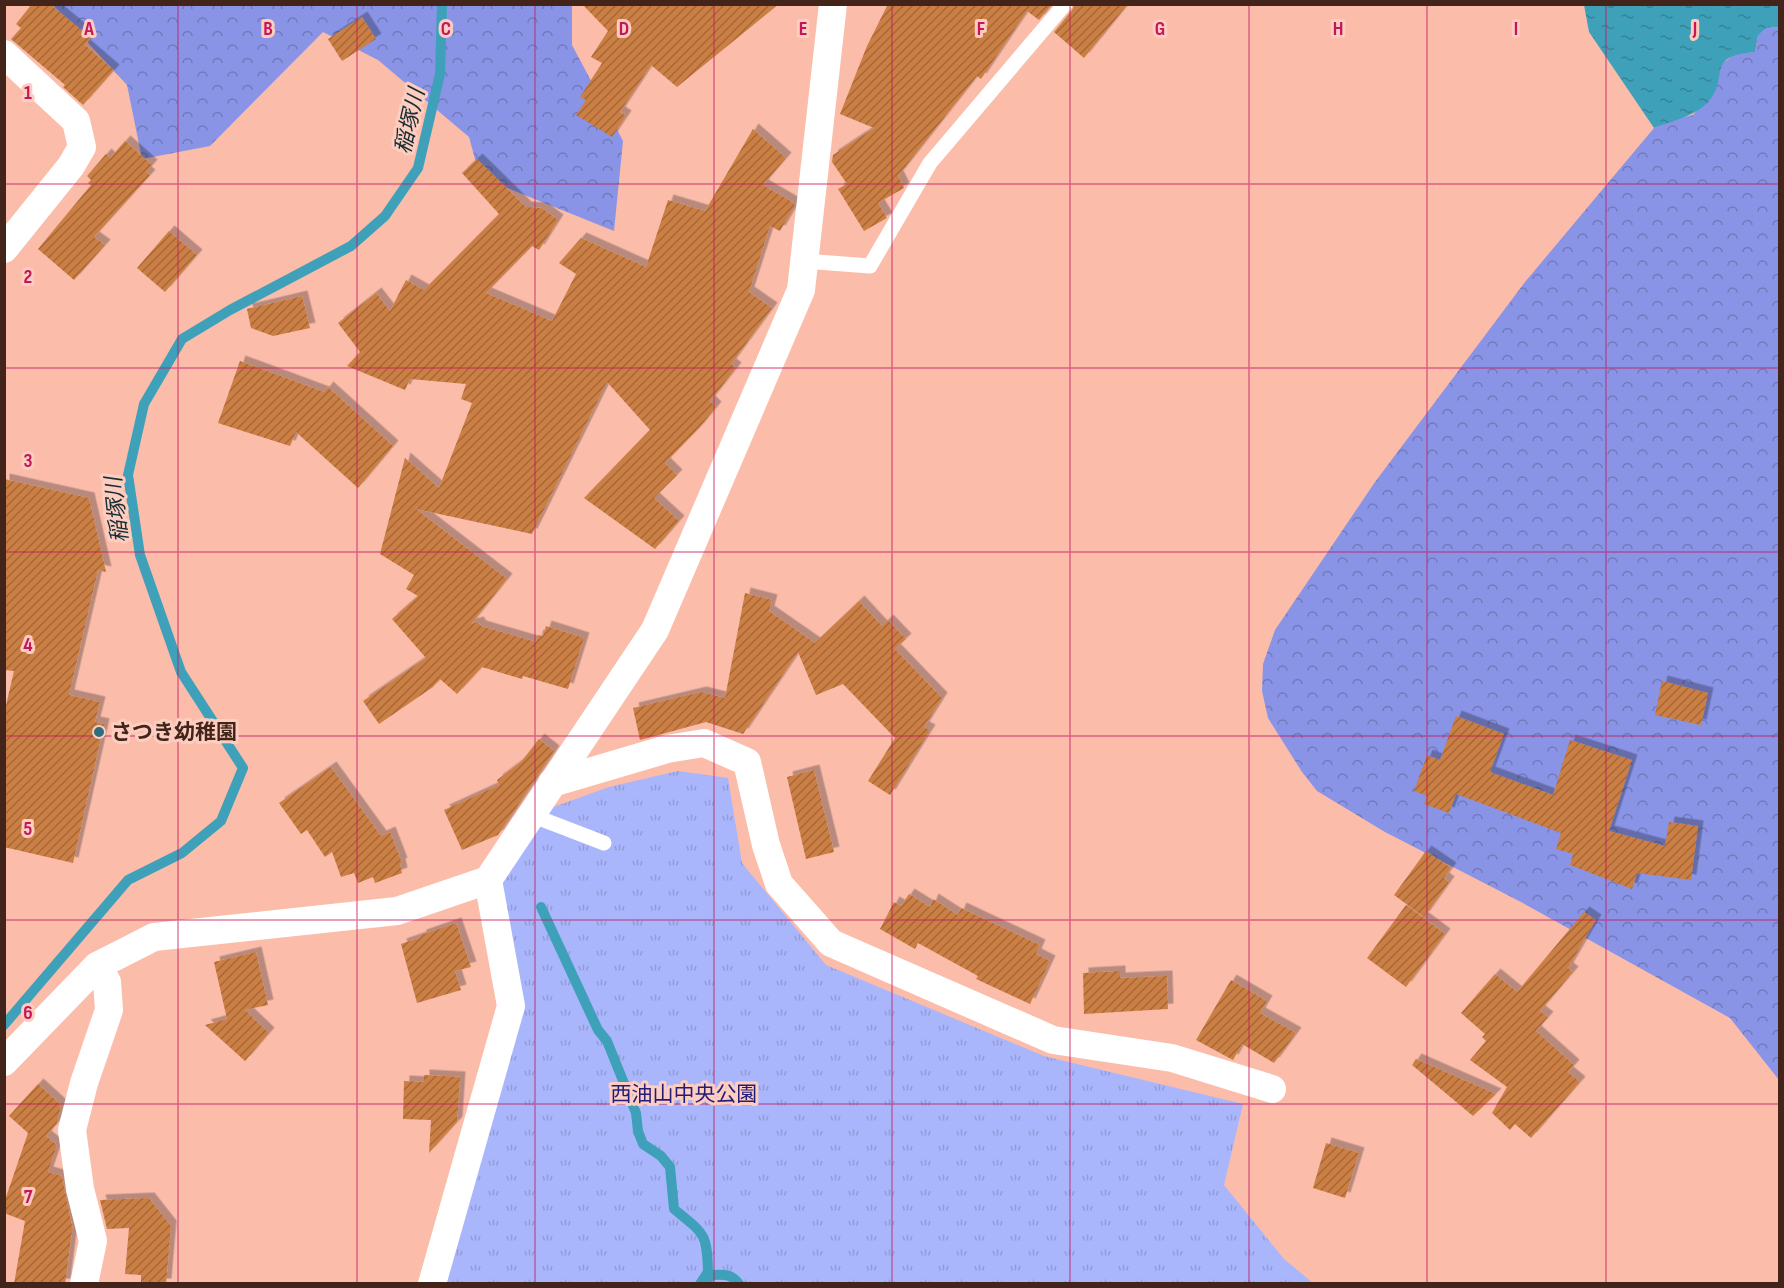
<svg xmlns="http://www.w3.org/2000/svg" width="1784" height="1288" font-family="'Sofia Sans Condensed','Noto Sans JP',sans-serif">
<defs>
<pattern id="forest-crowns" width="20" height="18" patternUnits="userSpaceOnUse" patternTransform="scale(1.5)"><rect width="20" height="18" fill="#8994e6"/><path d="M2 6a3 3 0 1 1 6 0M12 15a3 3 0 1 1 6 0" fill="none" stroke="#7279ba"/></pattern>
<pattern id="park-tufts" width="24" height="20" patternUnits="userSpaceOnUse" patternTransform="scale(1.5)"><rect width="24" height="20" fill="#aab6fc"/><path d="M3 7l-1-3M5 7V3M7 7l1-3M15 17l-1-3M17 17v-4M19 17l1-3" fill="none" stroke="#949cd7"/></pattern>
<pattern id="water-ripples" width="26" height="14" patternUnits="userSpaceOnUse" patternTransform="scale(1.5)"><rect width="26" height="14" fill="#3fa1b9"/><path d="M2 4q2-2 4 0t4 0M15 11q2-2 4 0t4 0" fill="none" stroke="#368396"/></pattern>
<pattern id="building-hatch" width="6" height="6" patternUnits="userSpaceOnUse" patternTransform="scale(1.5)"><rect width="6" height="6" fill="#cb7f44"/><path d="M-1 1l2-2M0 6l6-6M5 7l2-2" fill="none" stroke="#a66838"/></pattern>
<filter id="shadow"><feDropShadow dx="5.5" dy="-5.5" stdDeviation="0" flood-color="#0004"/></filter>
</defs>
<rect width="100%" height="100%" fill="#fbbcaa"/>
<g fill="url(#forest-crowns)">
<polygon points="53,5 572,5 572,45 623,141 614,231 480,177 469,137 378,60 323,32 210,146 142,159 127,85"/>
<polygon points="1779,27 1779,1080 1730,1018 1521,902 1385,832 1317,791 1302,772 1268,718 1262,691 1263,664 1275,630 1375,482 1525,282 1654,128 1675,119 1693,115 1716,85 1721,64 1737,53 1755,52 1758,36 1766,28"/>
</g>
<polygon fill="url(#park-tufts)" points="678,771 728,778 742,863 826,965 1044,1056 1243,1104 1224,1185 1284,1259 1313,1283 432,1284 511,1006 488,880 531,815 609,787"/>
<path fill="url(#water-ripples)" d="M1584,5h195v22l-13,1 -8,8 -3,16c-51,4 -25,25 -46,49 -14,16 -36,19 -55,27l-65,-96z"/>
<g fill="none" stroke-linecap="round" stroke-linejoin="round">
<g stroke="#3fa1b9" stroke-width="10">
<path d="M541,907l57,123 9,11 29,72 2,18 5,13 18,12 9,11 4,42c30,25 33,23 34,63l-8,12"/>
<polyline points="4,1025 128,880 182,853 221,821 243,768 181,672 140,555 128,475 144,404 182,339 230,310 351,246 385,216 418,168 440,74 442,4"/>
<path d="M704,1283l8,-8c12,-1 20,-1 27,9"/>
</g>
</g>
<g fill="url(#building-hatch)" filter="url(#shadow)">
<polygon points="32,4 50,4 91,38 85,45 114,70 83,105 63,87 65,85 11,39 21,28 16,24"/>
<polygon points="582,4 779,4 677,87 651,65 620,112 626,116 612,137 576,115 586,100 580,97 602,63 591,57 608,31"/>
<polygon points="888,4 1052,4 1039,20 1027,11 981,79 977,76 898,176 904,188 878,203 887,218 864,231 838,189 847,184 832,162 833,155 874,128 840,114 867,46"/>
<polygon points="1075,4 1128,4 1084,58 1054,32 1072,10"/>
<polygon points="362,17 376,39 342,61 328,39"/>
<polygon points="753,129 786,158 763,185 794,203 794,207 780,231 770,226 749,292 772,308 731,364 736,368 710,401 716,407 699,428 665,463 677,475 654,498 679,521 655,549 584,498 650,430 607,382 532,534 416,509 507,579 471,624 478,622 481,626 536,642 538,635 543,636 546,626 584,638 568,689 523,676 522,679 482,667 457,694 440,679 433,687 379,724 363,701 426,658 392,619 418,596 406,589 414,575 380,554 405,458 439,488 472,403 461,399 466,384 410,379 405,390 347,366 360,352 338,323 376,293 390,311 406,280 424,290 499,214 462,173 477,159 526,207 542,208 558,220 539,250 532,246 486,293 552,321 576,274 559,263 581,238 646,267 668,200 705,211"/>
<polygon points="125,141 152,165 146,172 150,175 94,237 105,245 74,280 38,249 91,185 88,183 91,180 87,176 106,154 110,158"/>
<polygon points="169,231 197,255 165,292 137,268"/>
<polygon points="302,296 310,328 273,336 251,328 247,309"/>
<polygon points="240,361 324,392 328,387 393,446 358,488 296,432 290,446 218,423"/>
<polygon points="4,479 89,498 106,572 98,570 69,695 100,702 95,722 104,724 73,863 4,847 4,714 14,671 4,670"/>
<polygon points="745,593 772,600 769,611 815,643 859,601 882,626 888,620 906,639 895,649 942,698 924,727 930,730 890,795 868,781 895,738 843,684 816,695 798,652 743,734 706,722 640,740 633,708 701,692 725,698"/>
<polygon points="1662,681 1708,693 1701,725 1655,715"/>
<polygon points="1456,716 1504,734 1490,772 1553,795 1570,740 1632,760 1609,831 1665,846 1669,822 1698,826 1691,880 1637,873 1632,889 1570,865 1573,854 1556,849 1561,833 1456,794 1449,813 1424,804 1427,796 1414,791 1427,755 1440,760"/>
<polygon points="539,739 554,751 498,835 462,850 444,810 499,785 497,780 521,762"/>
<polygon points="331,767 381,836 390,832 402,863 400,864 402,873 375,883 373,877 358,883 354,873 341,877 332,852 325,857 307,830 301,834 279,803"/>
<polygon points="814,770 834,852 806,859 787,777"/>
<polygon points="1426,851 1451,868 1444,878 1449,882 1424,917 1394,895"/>
<polygon points="909,894 930,907 933,899 958,915 961,908 1040,945 1036,954 1050,961 1030,1004 976,979 978,976 918,943 915,949 880,929 894,902 901,906"/>
<polygon points="1406,905 1445,934 1406,987 1367,958"/>
<polygon points="1584,912 1596,920 1568,968 1573,972 1540,1011 1548,1017 1536,1031 1574,1065 1568,1072 1580,1082 1531,1138 1515,1124 1510,1130 1492,1113 1507,1087 1470,1060 1486,1041 1482,1037 1485,1034 1461,1013 1495,974 1517,992"/>
<polygon points="456,923 471,967 455,971 461,990 417,1003 401,944 421,937 421,935"/>
<polygon points="256,952 268,1005 245,1010 269,1033 245,1061 205,1025 227,1019 214,962"/>
<polygon points="1120,971 1120,978 1167,976 1168,1009 1084,1014 1083,973"/>
<polygon points="1231,980 1267,1001 1260,1013 1296,1033 1274,1063 1242,1044 1233,1060 1196,1040"/>
<polygon points="1416,1059 1496,1094 1473,1116 1412,1065"/>
<polygon points="424,1075 460,1077 457,1122 429,1153 431,1120 403,1119 404,1081 424,1082"/>
<polygon points="38,1084 61,1105 57,1123 46,1136 57,1145 48,1172 62,1176 73,1231 72,1231 65,1284 14,1284 25,1221 4,1213 4,1203 28,1133 9,1116"/>
<polygon points="1326,1143 1359,1153 1345,1198 1313,1188"/>
<polygon points="149,1198 171,1226 166,1284 141,1284 141,1275 125,1274 129,1228 107,1229 100,1200"/>
</g>
<g fill="none" stroke-linecap="round" stroke-linejoin="round">
<g stroke="#fff" stroke-width="15">
<polyline points="804,261 870,266 930,163 1065,4"/>
<polyline points="531,815 604,843"/>
</g>
<g stroke="#fff" stroke-width="28">
<polyline points="4,54 76,121 82,147 71,166 4,249"/>
<polyline points="552,783 667,749 704,743 747,762 766,845 779,884 831,943 1053,1040 1172,1058 1272,1089"/>
<polyline points="4,1062 97,966 154,937 397,911 488,880 655,630 801,290 833,4"/>
<polyline points="84,1284 93,1241 80,1189 72,1130 84,1083 109,1010 107,982 97,966"/>
<polyline points="432,1284 511,1006 488,880"/>
</g>
</g>
<path fill="none" stroke="#c2185b" stroke-width="1.5" stroke-opacity="0.55" d="M178,4v1280M357,4v1280M535,4v1280M714,4v1280M892,4v1280M1070,4v1280M1249,4v1280M1427,4v1280M1606,4v1280M4,184h1776M4,368h1776M4,552h1776M4,736h1776M4,920h1776M4,1104h1776"/>
<circle fill="#2c7080" stroke="#fdcdc0" stroke-width="2" cx="99" cy="732" r="6"/>
<g text-anchor="middle" stroke-width="6" stroke-linejoin="round" paint-order="stroke">
<g font-size="21" font-weight="bold" fill="#42241b" stroke="#fdcdc0" text-anchor="start">
<text x="111" y="739">さつき幼稚園</text>
</g>
<g font-size="21" fill="#221b78" stroke="#fdcdc0">
<text x="684" y="1101">西油山中央公園</text>
</g>
<g font-size="22" font-style="italic" fill="#172d33" stroke="#fdcdc0">
<text transform="translate(409 121) rotate(-77)" y="8">稲塚川</text>
<text transform="translate(116 510) rotate(-96)" y="8">稲塚川</text>
</g>
</g>
<g font-size="20" text-anchor="middle" font-weight="bold" fill="#c2185b" stroke="#fdcdc0" stroke-width="6" stroke-linejoin="round" paint-order="stroke">
<text x="89" y="35">A</text>
<text x="268" y="35">B</text>
<text x="446" y="35">C</text>
<text x="624" y="35">D</text>
<text x="803" y="35">E</text>
<text x="981" y="35">F</text>
<text x="1160" y="35">G</text>
<text x="1338" y="35">H</text>
<text x="1516" y="35">I</text>
<text x="1695" y="35">J</text>
<text x="28" y="99">1</text>
<text x="28" y="283">2</text>
<text x="28" y="467">3</text>
<text x="28" y="651">4</text>
<text x="28" y="835">5</text>
<text x="28" y="1019">6</text>
<text x="28" y="1203">7</text>
</g>
<rect width="1784" height="1288" fill="none" stroke="#42241b" stroke-width="12"/>
</svg>
